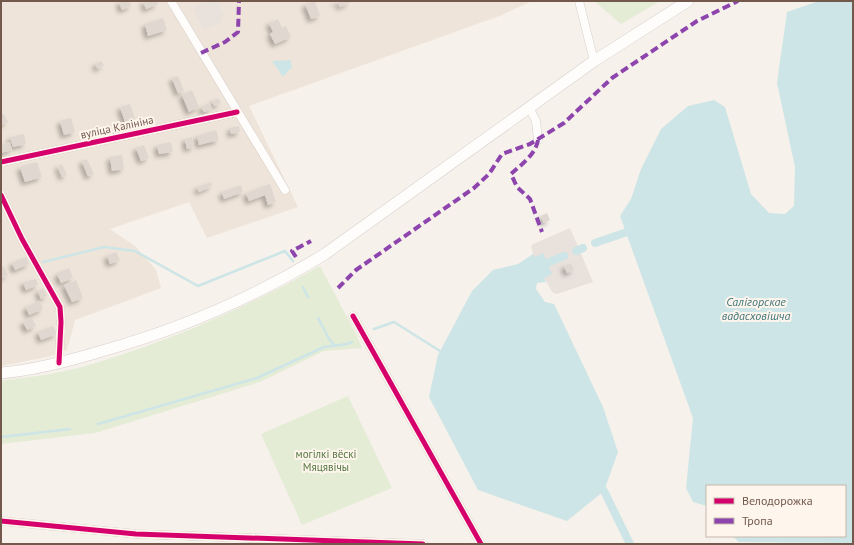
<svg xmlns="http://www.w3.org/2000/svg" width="854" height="545" font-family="'PT Sans',sans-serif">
<defs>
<filter id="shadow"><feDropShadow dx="-3.5" dy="3.5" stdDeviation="2" flood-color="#0004"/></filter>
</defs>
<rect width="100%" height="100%" fill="#f6f1eb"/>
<polygon fill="#efe4d9" points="1,1 532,1 502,15 249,106 298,207 207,238 189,202 110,229 135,246 156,270 161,288 75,320 67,350 47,357 1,366"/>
<g fill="#e8e1dc">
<polygon points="209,1 217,1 224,14 220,23 203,30 193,7"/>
<polygon points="570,228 593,282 557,294 553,293 544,278 533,254 531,245"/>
</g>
<g fill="#e4ecd6">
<polygon points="594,1 660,1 621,24"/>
<path d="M320,266l36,68 6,14 -38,3 -64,31 -165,51 -94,11v-63c27,-4 55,-7 81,-14 84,-24 162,-58 238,-101z"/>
<polygon points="348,396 392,488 302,525 261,434"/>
</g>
<g fill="#cde5e6">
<polygon points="819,1 853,1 853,543 739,542 732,536 845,536 845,486 707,486 707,506 693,502 686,488 693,418 620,216 631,199 641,169 661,129 688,106 714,100 725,107 751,194 769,213 785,214 794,206 795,167 777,83 787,12"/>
<polygon points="291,60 292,67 283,77 272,61"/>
<polygon points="543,253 552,274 544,278 546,282 537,283 536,289 545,302 554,304 556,308 603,407 618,452 604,491 567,521 478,490 429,397 438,355 472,291 493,270 518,264 533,254 535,257"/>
</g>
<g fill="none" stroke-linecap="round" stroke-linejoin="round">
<g stroke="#cde5e6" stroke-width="2.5">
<polyline points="43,262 104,247 135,251 198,286 285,251 293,261"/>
<polyline points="303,287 308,297"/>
<polyline points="318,318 329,339 335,346"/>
<polyline points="374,329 394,322 440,351"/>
<polyline points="98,424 257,378 324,347 347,344 352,342"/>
<polyline points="1,437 70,429"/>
</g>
<g stroke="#cde5e6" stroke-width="8">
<polyline points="595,243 636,229"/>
<polyline points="576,251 583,248"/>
<polyline points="547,263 564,256"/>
<polyline points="604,491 630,544"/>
</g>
</g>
<g fill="#e0d7d0" filter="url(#shadow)">
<polygon points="123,1 130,1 131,6 122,10 119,2"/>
<polygon points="143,1 157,1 158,4 146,9"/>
<polygon points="315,1 320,16 311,19 305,4"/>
<polygon points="334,1 350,1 351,2 340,7 338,1 335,3"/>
<polygon points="163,18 167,30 148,36 145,24"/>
<polygon points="278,19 282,28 286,26 291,37 275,44 270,34 273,32 269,23"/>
<polygon points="101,61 104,65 98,69 95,64"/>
<polygon points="178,76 184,91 178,93 172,78"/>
<polygon points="192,90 199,107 189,112 182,95"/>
<polygon points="218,98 221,103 214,106 212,101"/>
<polygon points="210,103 212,109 204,112 201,107"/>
<polygon points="130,104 136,122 126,125 120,107"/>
<polygon points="4,114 8,122 1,125 1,115"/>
<polygon points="71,118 75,132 64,135 60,121"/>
<polygon points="239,126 240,132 231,134 230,128"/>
<polygon points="216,130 219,140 199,145 197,136"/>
<polygon points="24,134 26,144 13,147 10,137"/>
<polygon points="192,137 194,147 187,149 185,139"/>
<polygon points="10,142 12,150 1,153 1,145"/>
<polygon points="171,142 173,152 159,154 157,145"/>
<polygon points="144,145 149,158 141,161 136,148"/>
<polygon points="122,155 124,169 112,171 110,157"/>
<polygon points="87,159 94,174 88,176 82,161"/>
<polygon points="37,162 42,177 25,182 20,167"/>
<polygon points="62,164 67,175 62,177 58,166"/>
<polygon points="211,182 212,186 199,192 197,187"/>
<polygon points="270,184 276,202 268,205 265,195 249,201 246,193"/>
<polygon points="241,185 243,192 224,199 222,192"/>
<polygon points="547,213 550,220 544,223 541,216"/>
<polygon points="116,252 120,260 110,264 107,256"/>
<polygon points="26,257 29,264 15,270 12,263"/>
<polygon points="571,263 574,270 567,273 564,266"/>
<polygon points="4,267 8,275 2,278 1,268"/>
<polygon points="69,268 73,278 61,283 57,274"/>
<polygon points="36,279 38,285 26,290 23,282"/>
<polygon points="76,280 83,298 72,302 64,285"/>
<polygon points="43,288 47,296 41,299 38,291"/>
<polygon points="40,301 43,309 29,315 26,307"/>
<polygon points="32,318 36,326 27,330 23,322"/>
<polygon points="53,326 57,334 41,340 38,332"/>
</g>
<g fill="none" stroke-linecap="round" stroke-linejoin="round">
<defs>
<g id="minor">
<polyline points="171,1 285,190"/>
<polyline points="579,1 594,61"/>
<polyline points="529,107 536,121 538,140"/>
<polyline points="1,162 237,112"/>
<polyline points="1,195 22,239 60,307 61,322 59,363"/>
<polyline points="353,316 481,544"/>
<polyline points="1,521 136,534 423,544"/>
</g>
<path id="secondary" d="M1,373c35,-3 68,-12 101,-22 79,-22 153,-54 223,-97l269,-193 94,-60"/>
</defs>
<use href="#minor" stroke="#d5cec8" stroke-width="9"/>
<use href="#secondary" stroke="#d5cec8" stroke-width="12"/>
<use href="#minor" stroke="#fefdfc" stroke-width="8"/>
<use href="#secondary" stroke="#fefdfc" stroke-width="11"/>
<g stroke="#8e44ad" stroke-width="4" stroke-dasharray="8 4" stroke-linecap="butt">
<polyline points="201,53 225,42 238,32 239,1"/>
<path d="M538,140c-2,14 -17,25 -27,34l6,13 13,12 12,33"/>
<polyline points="296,257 292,251 311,241"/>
<polyline points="338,288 356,270 474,188 489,174 502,154 530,144 564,123 612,78 697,21 738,1"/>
</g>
<defs>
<g id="cycleway">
<polyline points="1,162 237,112"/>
<polyline points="1,195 22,239 60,307 61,322 59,363"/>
<polyline points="353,316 481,544"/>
<polyline points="1,521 136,534 423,544"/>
</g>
</defs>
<use href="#cycleway" stroke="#fef6ec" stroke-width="8"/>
<use href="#cycleway" stroke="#d6006c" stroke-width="5"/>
</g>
<g text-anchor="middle" stroke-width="4" stroke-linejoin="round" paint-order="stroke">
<g font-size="11" fill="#73584c" stroke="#fef6ec">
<text transform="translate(117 127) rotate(-12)" y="4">вуліца Калініна</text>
</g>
<g font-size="11" fill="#567844" stroke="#fef6ec">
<text x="326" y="458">могілкі вёскі<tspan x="326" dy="13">Мяцявічы</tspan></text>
</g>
<g font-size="12" font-style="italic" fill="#43777f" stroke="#fef6ec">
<text x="756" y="306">Салігорскае<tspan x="756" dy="14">вадасховішча</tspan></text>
</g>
</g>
<rect width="854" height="545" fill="none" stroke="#73584c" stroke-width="4"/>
<rect x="706" y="485" width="140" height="52" fill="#fef6ec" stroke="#c6b7ac"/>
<rect x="714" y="498" width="20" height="6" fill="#d6006c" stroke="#c6b7ac"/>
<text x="742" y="505" font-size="12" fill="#73584c">Велодорожка</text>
<rect x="714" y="518" width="20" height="6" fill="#8e44ad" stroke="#c6b7ac"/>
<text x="742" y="525" font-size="12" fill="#73584c">Тропа</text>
</svg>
